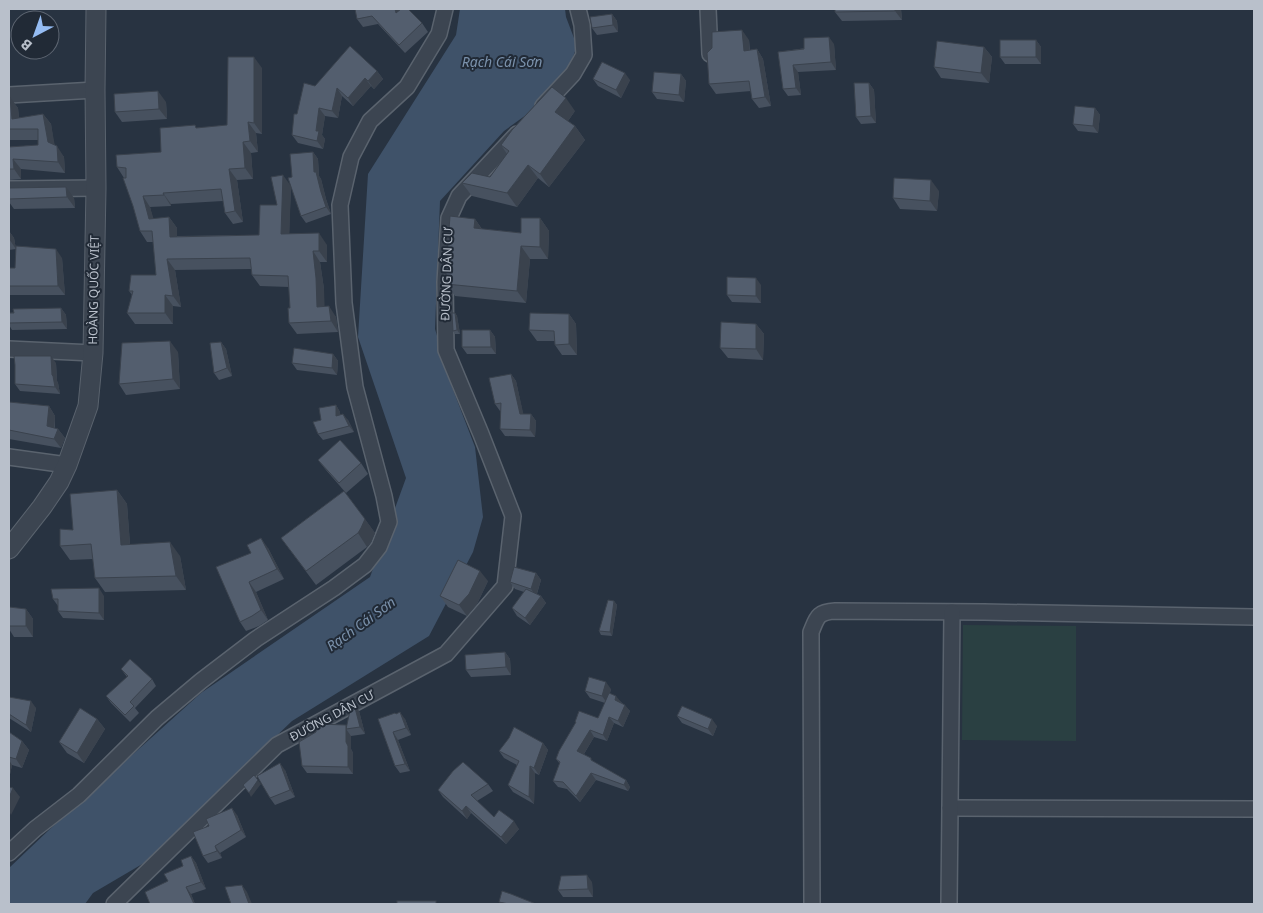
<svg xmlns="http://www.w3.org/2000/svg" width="1263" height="913" font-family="'Noto Sans',sans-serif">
<rect width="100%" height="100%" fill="#283341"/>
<polygon fill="#2a4042" points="963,625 1076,626 1076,741 962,740"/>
<polygon fill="#3f5269" points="460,9 565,9 566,17 577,46 567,73 526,115 504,131 440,201 435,329 452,387 475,447 483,517 473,552 429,636 292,721 144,863 93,893 85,904 9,904 9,868 50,829 201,693 370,577 406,478 358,337 368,174 456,35"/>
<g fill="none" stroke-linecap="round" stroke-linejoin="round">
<defs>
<g id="minor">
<polyline points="708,9 710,54"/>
<polyline points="9,95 95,90"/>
<polyline points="543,106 573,74 584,55 582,25 578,9"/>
<polyline points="9,189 96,188"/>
<polyline points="9,349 93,353"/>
<polyline points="9,457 67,465"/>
<polyline points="950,808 1254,809"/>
<polyline points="9,853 35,829 79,795 157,718 201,681 256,639 334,588 365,565 379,547 389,522 384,496 355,387 344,303 340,205 351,157 370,121 407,87 439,34 445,9"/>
<polyline points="114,904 277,745 446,654 505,586 513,516 481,434 446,350 445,282 449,218 459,196 517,134"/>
<path d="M812,904l-1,-272c6,-14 6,-20 24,-21l149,1 270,5"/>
<polyline points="949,904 952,612"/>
</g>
<polyline id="tertiary" points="9,549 42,507 59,482 67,465 88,406 93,353 96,188 95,90 96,9"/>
</defs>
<use href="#minor" stroke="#5a636e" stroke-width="18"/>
<use href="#tertiary" stroke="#5a636e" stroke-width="21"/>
<use href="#minor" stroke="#3c4551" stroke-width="15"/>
<use href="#tertiary" stroke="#3c4551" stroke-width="19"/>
</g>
<g fill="#47515f">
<polygon points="400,9 400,10 422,23 428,32 405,53 378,24 363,27 357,19"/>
<polygon points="835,9 901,9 902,20 842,21 835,12"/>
<polygon points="612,14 617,21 618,32 597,35 592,28"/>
<polygon points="749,40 750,50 757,49 763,59 771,106 759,108 752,99 751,91 716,94 709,84"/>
<polygon points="1036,40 1041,47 1041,64 1005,64 1000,57"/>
<polygon points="834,44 836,70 798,72 801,95 788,96 783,89 778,52"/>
<polygon points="984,47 992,57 989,83 941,78 934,67"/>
<polygon points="262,68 262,134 256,133 258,152 251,153 253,179 237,180 243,222 233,224 225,213 223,201 171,204 171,206 150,207 153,219 169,217 177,228 177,236 259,235 277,205 291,185 292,177 313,152 318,159 319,176 321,179 326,199 331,214 306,223 301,216 291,186 289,234 327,245 327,262 320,262 324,289 324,306 336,317 338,332 297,334 289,323 290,308 289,287 260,286 252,275 251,269 175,270 181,307 173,306 173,324 135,324 127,313 132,295 129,291 156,275 153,242 147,242 140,231 133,206 124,178 117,167 161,152 197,128 227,125"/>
<polygon points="377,71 383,79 374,89 371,86 353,106 342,96 338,118 325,116 322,135 325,139 323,149 298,143 292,135 297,114 315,86"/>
<polygon points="681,74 686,81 684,102 657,99 652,92"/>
<polygon points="593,79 630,80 621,98 598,86"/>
<polygon points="869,83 874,90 876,123 861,124 856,117"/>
<polygon points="9,97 18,108 19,118 43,114 51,124 54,145 64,157 65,173 21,169 21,179 9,180 9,147 38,145 38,140 9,140"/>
<polygon points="166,102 167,119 122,122 115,112"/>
<polygon points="1095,108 1100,115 1098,133 1078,131 1073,124"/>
<polygon points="575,111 568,121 575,126 585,140 549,187 538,178 517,207 472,196 462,183 490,177 507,154 501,145"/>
<polygon points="9,188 74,198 75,208 14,209 9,202"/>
<polygon points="939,191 937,211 900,209 893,198"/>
<polygon points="540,218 549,231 548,259 530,259 526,303 455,296 446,284 475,219 482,229 521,233"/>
<polygon points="9,231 14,238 16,249 9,250"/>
<polygon points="62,258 65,295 9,295 9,268 15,268"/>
<polygon points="761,285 761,303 732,302 727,295"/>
<polygon points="61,308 66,315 67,329 12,330 9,325 9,313"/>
<polygon points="455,313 457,316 460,334 455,334 453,331"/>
<polygon points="569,314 576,324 577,355 562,355 555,345 555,341 537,341 529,330"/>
<polygon points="756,324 764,334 763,360 728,358 720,348"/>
<polygon points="490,330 495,337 496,354 467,354 462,347"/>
<polygon points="221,342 226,349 232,376 219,380 214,373"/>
<polygon points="178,352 180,389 126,395 119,384"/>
<polygon points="333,354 338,361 337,375 297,370 292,363"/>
<polygon points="56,363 57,381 58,383 60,394 20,391 15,384"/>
<polygon points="511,374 516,381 523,414 531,414 536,421 535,437 505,436 500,429 501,411 500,411 495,404"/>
<polygon points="9,402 49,406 55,416 55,428 58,429 65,438 61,448 9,439"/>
<polygon points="336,405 340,412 340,415 348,420 354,432 323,440 318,434 321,420"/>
<polygon points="318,460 361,463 368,474 346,493 326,470"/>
<polygon points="117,490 127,504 130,544 180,556 186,590 105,592 95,578 93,559 70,560 60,546 73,530"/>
<polygon points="344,491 375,533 371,542 367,547 316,585 281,538"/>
<polygon points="268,548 284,579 256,592 268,620 259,626 246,631 240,622 216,567"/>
<polygon points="536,573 541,580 537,594 541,596 546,603 530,625 517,616 512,608 524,592 515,589 510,582"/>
<polygon points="488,581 477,604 467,616 448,607 440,596"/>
<polygon points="104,596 104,620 63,618 58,611 58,606 53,599"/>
<polygon points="614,601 617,605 612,636 601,635 599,631"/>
<polygon points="9,607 26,609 33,619 33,637 14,637 9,629"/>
<polygon points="505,652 510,659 511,675 471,677 466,670"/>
<polygon points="121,669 152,679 156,686 135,708 139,713 130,722 111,703 106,696 127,677"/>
<polygon points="611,689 610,693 621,702 630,711 623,727 614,723 607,741 594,737 584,754 594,762 626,780 630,787 628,791 596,780 580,802 567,789 558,787 553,781 560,764 556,759 576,723 575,722 598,718 605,703 590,698 585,691"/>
<polygon points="9,697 36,708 31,732 9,718"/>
<polygon points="359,711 365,734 351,736 351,749 353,753 353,774 307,773 302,766 346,726"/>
<polygon points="396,714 405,719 411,735 398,740 410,771 400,773 395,766 378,719"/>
<polygon points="677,716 717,726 713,736 682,723"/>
<polygon points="97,719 105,729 84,763 67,753 59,742"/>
<polygon points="9,732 22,741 29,750 22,768 12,765 9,779"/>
<polygon points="543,743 548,750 539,775 535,773 534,804 513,792 508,785 517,765 504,758 499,751"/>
<polygon points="285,770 295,797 275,805 270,798"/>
<polygon points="488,784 493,791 477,801 494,817 519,829 506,844 471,813 467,819 443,797 438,790"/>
<polygon points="237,815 246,837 220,853 222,858 208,863 203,856"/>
<polygon points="191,856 196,863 206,889 191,894 195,904 150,904 168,881 183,866"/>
<polygon points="592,882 593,897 563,897 558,890"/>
</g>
<g fill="#3a424d">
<polygon points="395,9 400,9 402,22 396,13"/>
<polygon points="895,9 901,9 902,20 895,11"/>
<polygon points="612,14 617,21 618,32 613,25"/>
<polygon points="742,30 749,40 750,61 744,51"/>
<polygon points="829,37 834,44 836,70 831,62"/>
<polygon points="1036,40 1041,47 1041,64 1036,57"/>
<polygon points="984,47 992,57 989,83 981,73"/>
<polygon points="757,49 763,59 771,106 765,97"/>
<polygon points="254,57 262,68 262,134 254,123"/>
<polygon points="793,65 798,72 801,95 796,88"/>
<polygon points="377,71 383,79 374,89 368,81"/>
<polygon points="625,73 630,80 621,98 616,90"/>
<polygon points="681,74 686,81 684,102 679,95"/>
<polygon points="365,78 371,86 353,106 348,98"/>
<polygon points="869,83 874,90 876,123 871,116"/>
<polygon points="337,88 342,96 338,118 332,111"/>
<polygon points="158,91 166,102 167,119 159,109"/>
<polygon points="10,97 18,108 20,129 12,119"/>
<polygon points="566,98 575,111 565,125 555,112"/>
<polygon points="319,108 325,116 322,135 325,139 323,149 317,141 316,131"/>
<polygon points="1095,108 1100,115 1098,133 1093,126"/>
<polygon points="43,114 51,124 56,152 48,142"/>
<polygon points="248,122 256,133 258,152 250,141"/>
<polygon points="575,126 585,140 549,187 540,174"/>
<polygon points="243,142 251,153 253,179 245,168"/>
<polygon points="57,146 64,157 65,173 58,162"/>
<polygon points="313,152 318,159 319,176 321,179 326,199 331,214 326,207 314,172"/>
<polygon points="13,159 21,169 21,179 14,169"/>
<polygon points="528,165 538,178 517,207 507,193"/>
<polygon points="229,169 237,180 243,222 235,211"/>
<polygon points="283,175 291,186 289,245 281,234"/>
<polygon points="931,180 939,191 937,211 930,201"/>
<polygon points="66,187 74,198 75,208 67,197"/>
<polygon points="163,193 171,204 171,206 164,195"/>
<polygon points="143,196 150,207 157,230 149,219"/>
<polygon points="169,217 177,228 177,248 170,237"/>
<polygon points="540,218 549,231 548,259 540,247"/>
<polygon points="475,219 483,231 474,228"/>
<polygon points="9,231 14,238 16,249 9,239"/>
<polygon points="319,233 327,245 327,262 319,251"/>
<polygon points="521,246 530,259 526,303 517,291"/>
<polygon points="56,249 62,258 65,295 58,286"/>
<polygon points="313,251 320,262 324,289 325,318 317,307"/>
<polygon points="167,259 175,270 181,307 173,296"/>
<polygon points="756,278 761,285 761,303 756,296"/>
<polygon points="165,295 173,306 173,324 165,313"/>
<polygon points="329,306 336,317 338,332 331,321"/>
<polygon points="61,308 66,315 67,329 62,322"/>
<polygon points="455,313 457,316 460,334 457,330"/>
<polygon points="569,314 576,324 577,355 569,344"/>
<polygon points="756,324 764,334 763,360 756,349"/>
<polygon points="490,330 495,337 496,354 491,347"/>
<polygon points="170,341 178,352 180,389 173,379"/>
<polygon points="221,342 226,349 232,376 227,368"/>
<polygon points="333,354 338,361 337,375 332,368"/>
<polygon points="51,356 56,363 57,381 58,383 60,394 55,387 52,375"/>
<polygon points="511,374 516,381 525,421 520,414"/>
<polygon points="336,405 340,412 341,422 336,416"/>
<polygon points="49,406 55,416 54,435 47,426"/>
<polygon points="343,414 348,420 354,432 349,426"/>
<polygon points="531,414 536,421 535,437 530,430"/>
<polygon points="58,429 65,438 61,448 54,439"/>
<polygon points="117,490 127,504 131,559 121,545"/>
<polygon points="365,519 375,533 371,542 367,547 358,533"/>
<polygon points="261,538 268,548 284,579 277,569"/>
<polygon points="170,542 180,556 186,590 176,576"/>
<polygon points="480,571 488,581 477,604 467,616 459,605"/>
<polygon points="536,573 541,580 536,596 531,589"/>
<polygon points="249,582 256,592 268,620 261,610"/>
<polygon points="99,588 104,596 104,620 99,613"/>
<polygon points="541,596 546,603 530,625 525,618"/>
<polygon points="614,601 617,605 612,636 610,632"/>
<polygon points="26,609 33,619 33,637 26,626"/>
<polygon points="505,652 510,659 511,675 506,667"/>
<polygon points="606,682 611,689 607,703 602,696"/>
<polygon points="616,696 621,702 619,707 615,700"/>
<polygon points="31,701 36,708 31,732 26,725"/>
<polygon points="354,704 359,711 365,734 360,727"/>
<polygon points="625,705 630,711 623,727 618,721"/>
<polygon points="400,712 405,719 411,735 406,728"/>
<polygon points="609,717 614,723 607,741 603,735"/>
<polygon points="97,719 105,729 84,763 77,753"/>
<polygon points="712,719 717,726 713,736 708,729"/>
<polygon points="346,729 351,736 351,749 353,753 353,774 348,767 346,742"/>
<polygon points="590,730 594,737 582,757 577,751"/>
<polygon points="393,732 398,740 410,771 405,764"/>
<polygon points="22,741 29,750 22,768 16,759"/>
<polygon points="543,743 548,750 539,775 534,768"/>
<polygon points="9,760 12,765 9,779"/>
<polygon points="280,763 285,770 295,797 290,790"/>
<polygon points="530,766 535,773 534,804 529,797"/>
<polygon points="591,773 596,780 580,802 576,796"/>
<polygon points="258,780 261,784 251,797 249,793"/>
<polygon points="626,780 630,787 628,791 624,785"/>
<polygon points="13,788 20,797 11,815 9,811 9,798"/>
<polygon points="466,806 471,813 467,819 462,811"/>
<polygon points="232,808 237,815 246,837 241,830"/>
<polygon points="514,821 519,829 506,844 501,837"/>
<polygon points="215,846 220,853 222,858 217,851"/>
<polygon points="191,856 196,863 206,889 201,882"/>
<polygon points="587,875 592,882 593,897 588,889"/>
<polygon points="242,885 247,892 252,904 249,904"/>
<polygon points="186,887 191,894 195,904 194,904"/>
</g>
<g fill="#535e6e" stroke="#3a424d">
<polygon points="355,9 395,9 396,13 401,9 408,9 422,23 399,45 372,16 357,19"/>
<polygon points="835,9 895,9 895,11 835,12"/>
<polygon points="612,14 613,25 592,28 590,17"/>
<polygon points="742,30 744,51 757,49 765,97 752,99 749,81 709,84 707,53 712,48 712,32"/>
<polygon points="829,37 831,62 793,65 796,88 783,89 778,52 804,49 804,38"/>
<rect x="1000" y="40" width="36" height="17"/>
<polygon points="937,41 984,47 981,73 934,67"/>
<polygon points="350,46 377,71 368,81 365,78 348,98 337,88 332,111 319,108 316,131 319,131 317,141 292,135 294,114 297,114 304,83 315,86"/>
<polygon points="228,57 254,57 254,123 248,122 250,141 243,142 245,168 229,169 235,211 225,213 221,189 163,193 164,195 143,196 149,219 169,217 170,237 259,235 260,205 277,205 271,177 283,175 281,234 319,233 319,251 313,251 316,278 317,307 329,306 331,321 289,323 288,308 290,308 288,276 252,275 250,258 167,259 173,296 165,295 165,313 127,313 133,291 129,291 131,275 156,275 152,231 140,231 133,206 123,178 126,178 126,168 117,167 116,155 161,152 160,128 195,125 196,128 227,125"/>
<polygon points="602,62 625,73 616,90 593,79"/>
<polygon points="654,72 681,74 679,95 652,92"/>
<polygon points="854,83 869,83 871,116 856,117"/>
<polygon points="552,87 566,98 555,112 575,126 540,174 528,165 507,193 462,183 472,173 490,177 509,151 501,145 512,130"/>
<polygon points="158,91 159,109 115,112 114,94"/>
<polygon points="9,97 10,97 12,119 43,114 48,142 57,146 58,162 13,159 14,169 9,169 9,147 38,145 38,129 9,129"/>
<polygon points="1075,106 1095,108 1093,126 1073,124"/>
<polygon points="313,152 314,172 316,172 321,192 326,207 301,216 288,178 292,177 290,154"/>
<polygon points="894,178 931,180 930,201 893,198"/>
<polygon points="66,187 67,197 9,199 9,188"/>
<polygon points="450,216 475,219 474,228 521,233 521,218 540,218 540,247 521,246 517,291 446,284 446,270"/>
<polygon points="16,246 56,249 58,286 9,286 9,268 15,268"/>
<polygon points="727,277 756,278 756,296 727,295"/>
<polygon points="61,308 62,322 9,323 9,313 14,313 13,309"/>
<polygon points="452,313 455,313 457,330 453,331"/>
<polygon points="530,313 569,314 569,344 555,345 554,331 529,330"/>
<polygon points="721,322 756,324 756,349 720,348"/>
<polygon points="462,330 490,330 491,347 462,347"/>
<polygon points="170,341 173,379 119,384 122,343"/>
<polygon points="221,342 227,368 214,373 210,343"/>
<polygon points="294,348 333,354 332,368 292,363"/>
<polygon points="14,356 51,356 52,375 53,376 55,387 15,384 15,365"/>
<polygon points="511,374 520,414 531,414 530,430 500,429 501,403 495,404 489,378"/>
<polygon points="9,402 49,406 47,426 58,429 54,439 9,430"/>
<polygon points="336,405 336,416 343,414 349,426 318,434 313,422 321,420 319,408"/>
<polygon points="340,440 361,463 339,483 318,460"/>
<polygon points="117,490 121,545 170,542 176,576 95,578 91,544 60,546 60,529 73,530 70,494"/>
<polygon points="344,491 365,519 361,528 358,533 306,571 281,538"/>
<polygon points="261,538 277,569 249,582 261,610 252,616 240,622 216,567 251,553 247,545"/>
<polygon points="458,560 480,571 469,594 459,605 440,596"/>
<polygon points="514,567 536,573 531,589 510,582"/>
<polygon points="99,588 99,613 58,611 58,599 53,599 51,589"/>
<polygon points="526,589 541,596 525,618 512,608"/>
<polygon points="608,600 614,601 610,632 599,631"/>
<polygon points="9,607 26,609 26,626 9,626"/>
<polygon points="505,652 506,667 466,670 465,655"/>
<polygon points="130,659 152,679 130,702 134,706 125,715 106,696 128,676 121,669"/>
<polygon points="589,677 606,682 602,696 585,691"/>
<polygon points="609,693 616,696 615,700 625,705 618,721 609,717 603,735 590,730 577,751 591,758 591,760 626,780 624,785 591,773 576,796 563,782 553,781 560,762 556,759 559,751 576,722 575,722 579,711 598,718"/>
<polygon points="9,697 31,701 26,725 9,714"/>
<polygon points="354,704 360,727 346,729 351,706"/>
<polygon points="682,706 712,719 708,729 677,716"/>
<polygon points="80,708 97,719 77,753 59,742"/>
<polygon points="400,712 406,728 393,732 405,764 395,766 378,719 395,713 396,714"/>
<polygon points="317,724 346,725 346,742 348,746 348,767 302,766 299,742 316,732"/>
<polygon points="514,727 543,743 534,768 530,766 529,797 508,785 519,761 499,751 509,738"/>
<polygon points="9,732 22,741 16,759 9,757"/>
<polygon points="463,762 488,784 471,795 494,817 499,810 514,821 501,837 466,806 462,811 438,790 453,771"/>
<polygon points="280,763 290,790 270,798 257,776"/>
<polygon points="254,775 258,780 249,793 243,785"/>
<polygon points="9,787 13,788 9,798"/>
<polygon points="232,808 241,830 215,846 217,851 203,856 193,832 209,826 206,819"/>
<polygon points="191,856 201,882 186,887 194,904 150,904 145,892 168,881 164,874 183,866 181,860"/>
<polygon points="587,875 588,889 558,890 561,876"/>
<polygon points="242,885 249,904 231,904 225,887"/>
<polygon points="502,891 511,894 536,904 509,904 499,902"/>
<rect x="397" y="901" width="39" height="3"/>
</g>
<g text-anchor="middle" stroke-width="4" stroke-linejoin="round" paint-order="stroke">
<g font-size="12" fill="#b9c0cb" stroke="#212a36">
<text transform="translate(447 274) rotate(-88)" y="4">ĐƯỜNG DÂN CƯ</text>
<text transform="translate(94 290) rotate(-89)" y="4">HOÀNG QUỐC VIỆT</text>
<text transform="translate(332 716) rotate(-28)" y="4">ĐƯỜNG DÂN CƯ</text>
</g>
<g font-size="14" font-style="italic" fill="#7b92ac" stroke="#212a36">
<text x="502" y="67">Rạch Cái Sơn</text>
<text transform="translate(361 624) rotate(-36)" y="5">Rạch Cái Sơn</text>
</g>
</g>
<rect width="1263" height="913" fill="none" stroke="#b9c0cb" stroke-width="20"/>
<g transform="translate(35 35) rotate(221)"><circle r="24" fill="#212a36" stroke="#5e6672"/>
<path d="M0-4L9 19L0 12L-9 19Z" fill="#95bcf3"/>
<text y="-8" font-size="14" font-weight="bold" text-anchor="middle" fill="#b9c0cb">B</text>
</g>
</svg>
